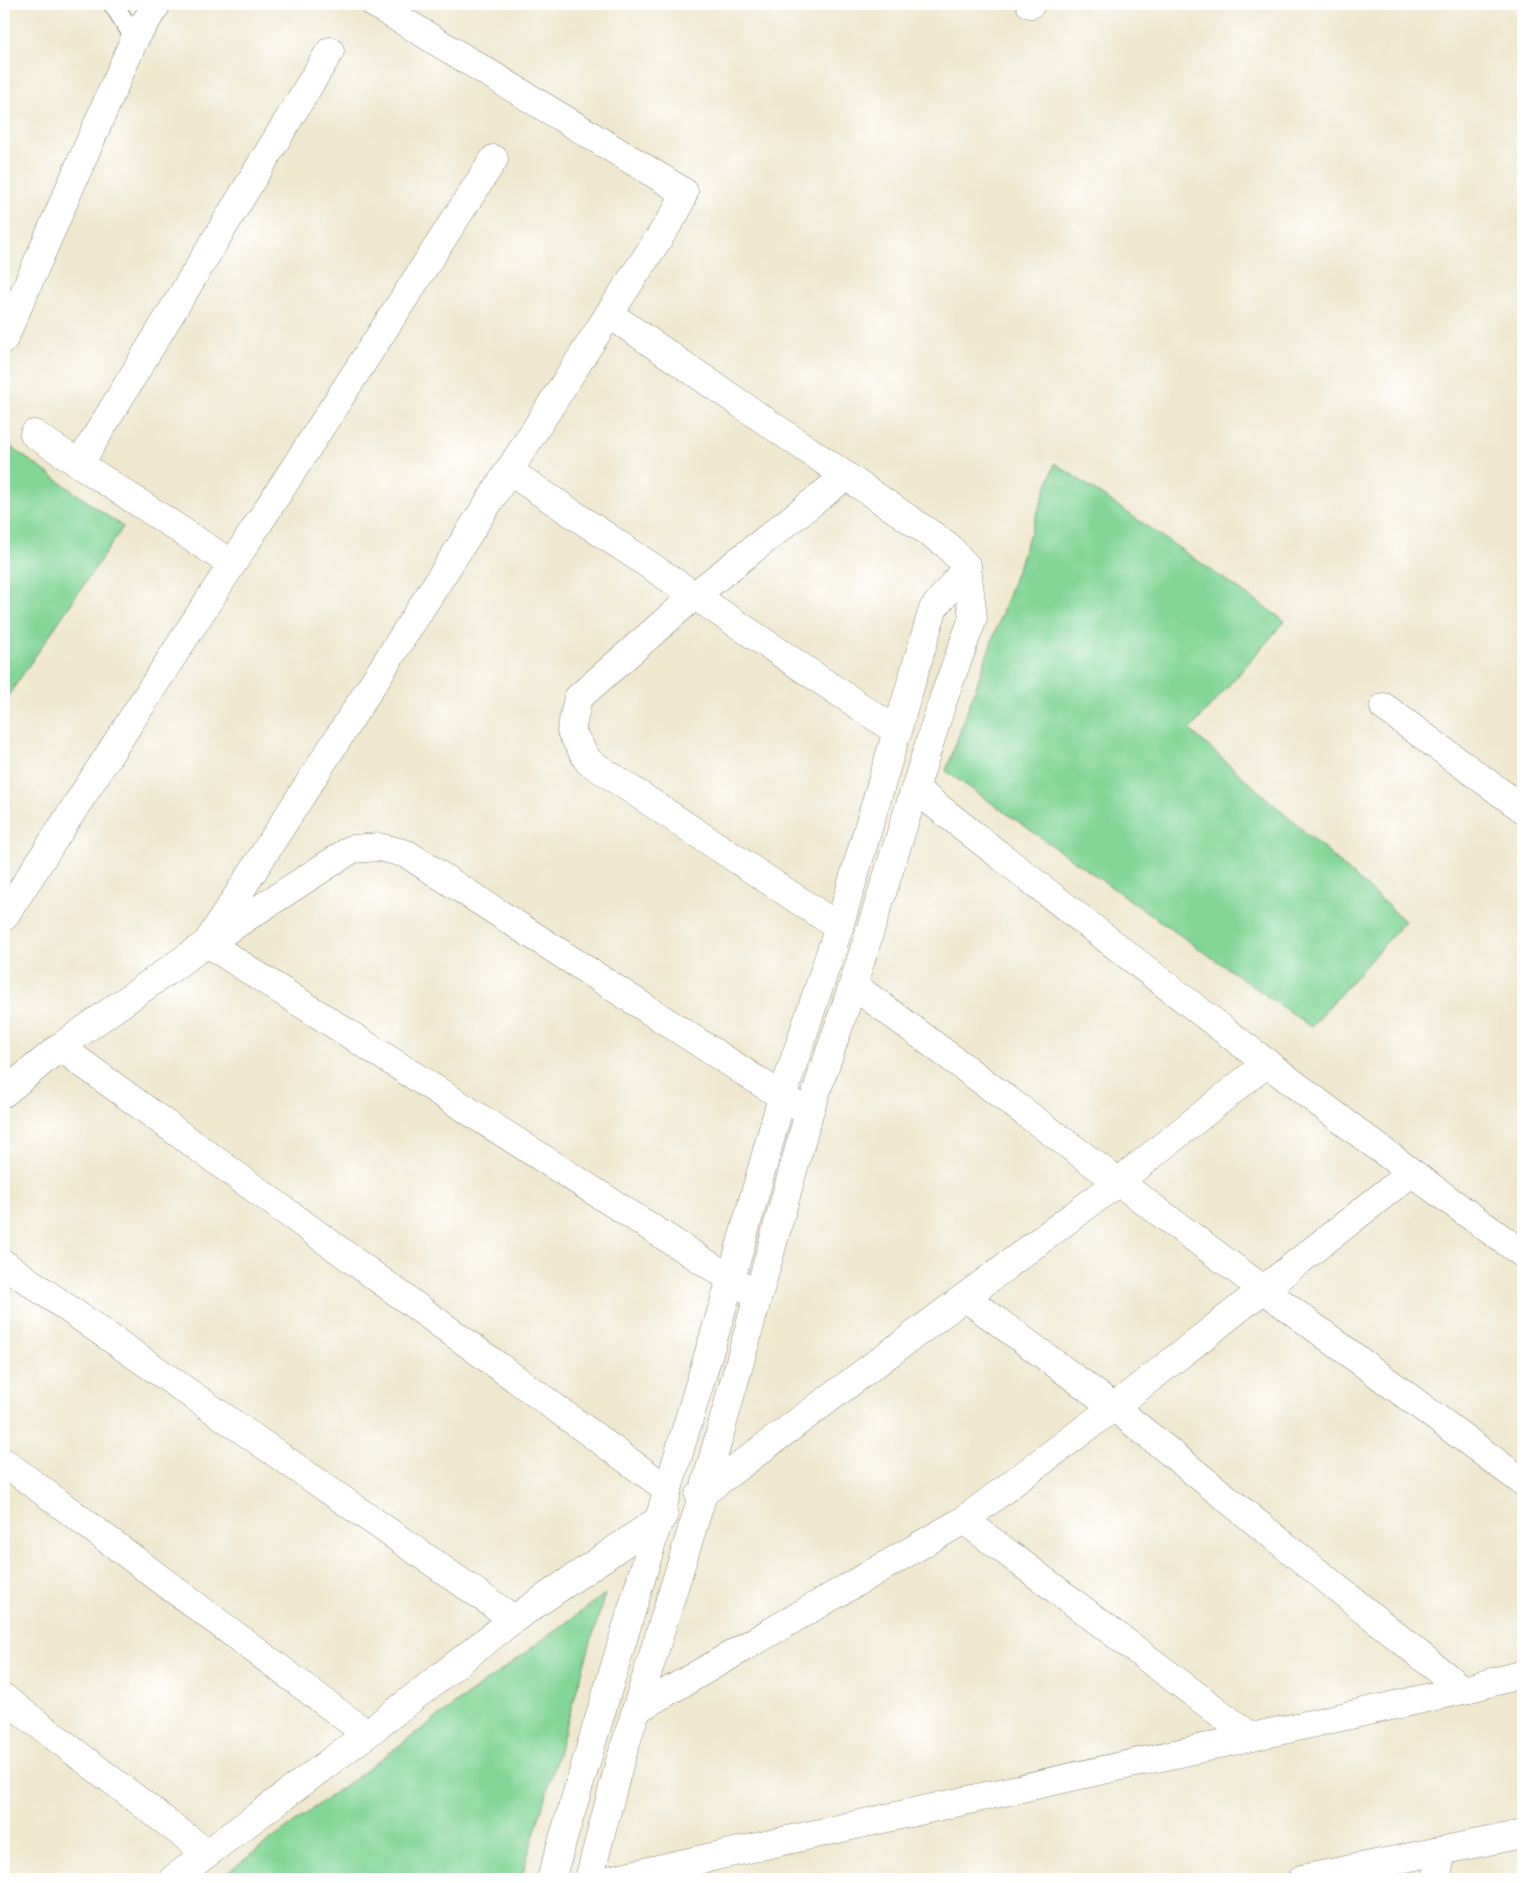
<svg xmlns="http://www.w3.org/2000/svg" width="1527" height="1883" font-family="'Playpen Sans',sans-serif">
<rect width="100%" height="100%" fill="#fff"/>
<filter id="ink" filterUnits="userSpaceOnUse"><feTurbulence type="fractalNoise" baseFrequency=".02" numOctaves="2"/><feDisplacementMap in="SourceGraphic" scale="10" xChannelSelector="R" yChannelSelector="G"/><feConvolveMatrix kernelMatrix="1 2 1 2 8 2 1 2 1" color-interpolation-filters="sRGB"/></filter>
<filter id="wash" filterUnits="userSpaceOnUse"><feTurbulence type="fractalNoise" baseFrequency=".0096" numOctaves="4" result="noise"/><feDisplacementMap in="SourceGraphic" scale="20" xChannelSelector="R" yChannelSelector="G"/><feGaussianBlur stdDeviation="1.12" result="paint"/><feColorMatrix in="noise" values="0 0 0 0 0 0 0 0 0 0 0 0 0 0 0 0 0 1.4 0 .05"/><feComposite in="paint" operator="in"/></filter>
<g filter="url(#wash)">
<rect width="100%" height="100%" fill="#efe8ce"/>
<g fill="#84d697" stroke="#50795a">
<polygon points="4,442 123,527 4,702"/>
<polygon points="1055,463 1285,621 1190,730 1405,921 1311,1027 946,771"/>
<polygon points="605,1594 521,1879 218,1879"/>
</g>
</g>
<g filter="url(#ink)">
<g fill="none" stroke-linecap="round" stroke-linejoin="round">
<defs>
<polyline id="service" points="113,4 135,38"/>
<g id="minor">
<polyline points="375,4 684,192 676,212 609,314 947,545 967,567 973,618 944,697 853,985 809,1113 703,1494 619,1765 589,1879"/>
<polyline points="1030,4 1031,4"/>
<polyline points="4,339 135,38 157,4"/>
<polyline points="34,434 232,564"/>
<polyline points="80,463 330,51"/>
<polyline points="509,471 898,732"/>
<polyline points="1384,707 1523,809"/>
<path d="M915,789c201,157 401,316 608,465"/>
<polyline points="4,917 494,159"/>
<polyline points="839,927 588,761 571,731 578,698 694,596 846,476"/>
<polyline points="853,985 1523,1482"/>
<polyline points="60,1047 667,1489"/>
<polyline points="4,1093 60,1047 207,943 609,314"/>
<polyline points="4,1264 514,1619"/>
<polyline points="745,1288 207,943 352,849 379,847 407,854 797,1106"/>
<polyline points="966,1298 1114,1407 1463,1690"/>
<polyline points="4,1462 367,1734"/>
<polyline points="699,1496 1117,1183 1267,1063"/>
<polyline points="964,1520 1250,1736"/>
<polyline points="4,1698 207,1853"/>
<polyline points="636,1710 964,1520 1114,1407 1411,1173"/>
<polyline points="173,1879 367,1734 514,1619 664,1516"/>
<polyline points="551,1879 731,1279 782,1097 839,927 933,609 967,567"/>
<polyline points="613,1879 1463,1690 1523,1674"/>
<polyline points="1302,1879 1523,1834"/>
<polyline points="1436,1879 1442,1852"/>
</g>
</defs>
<use href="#service" stroke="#868275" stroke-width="21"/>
<use href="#minor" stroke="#868275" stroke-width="29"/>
<use href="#service" stroke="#fff" stroke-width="19"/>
<use href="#minor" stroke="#fff" stroke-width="28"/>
</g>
</g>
<rect width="1527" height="1883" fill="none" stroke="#fff" stroke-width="20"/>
</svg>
